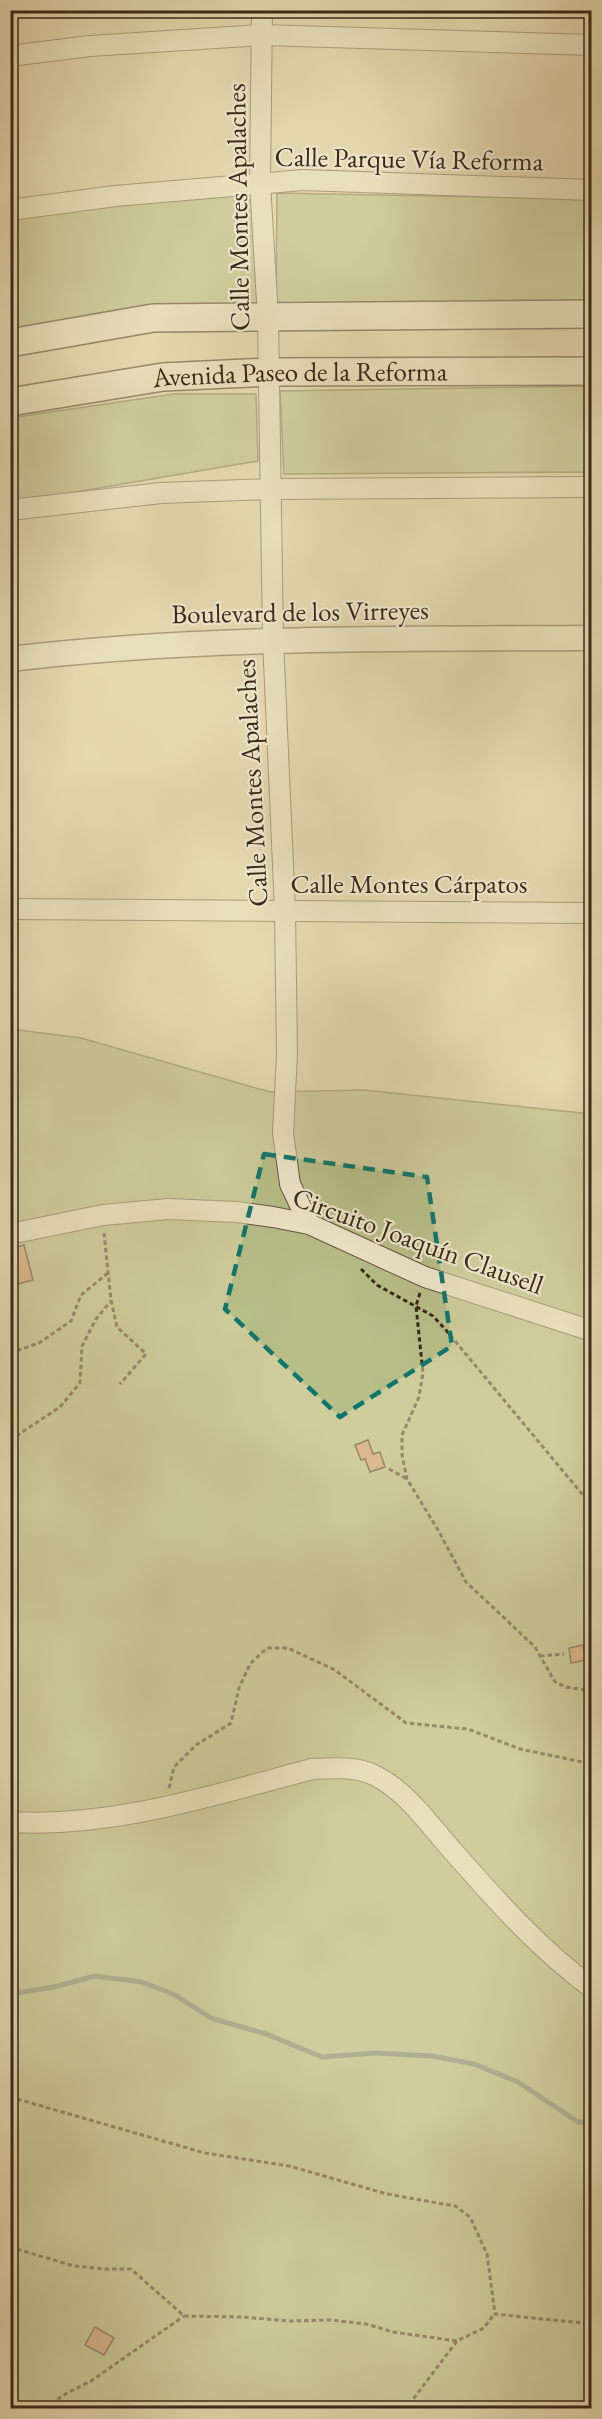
<svg xmlns="http://www.w3.org/2000/svg" width="602" height="2419" font-family="'EB Garamond',serif">
<rect width="100%" height="100%" fill="#e4d8af"/>
<filter id="stains"><feTurbulence type="fractalNoise" baseFrequency=".00333" numOctaves="4"/><feColorMatrix values="0 0 0 0 .2 0 0 0 0 .09 0 0 0 0 .02 0 0 0 .5 -.17"/></filter>
<radialGradient id="worn" r=".72"><stop offset=".6" stop-color="#630" stop-opacity="0"/><stop offset="1" stop-color="#630" stop-opacity=".3"/></radialGradient>
<g fill="#b7be88" stroke="#787450" stroke-width="1.5">
<polygon points="251,192 257,306 11,332 10,219 112,204"/>
<polygon points="277,193 591,199 591,300 276,307"/>
<polygon points="591,386 591,472 284,474 280,391"/>
<polygon points="174,394 256,394 258,461 11,503 10,418"/>
<polygon points="11,1029 81,1038 270,1092 364,1090 591,1114 591,2408 11,2408"/>
</g>
<g fill="none" stroke-linecap="round" stroke-linejoin="round">
<polyline stroke="#707f72" stroke-width="5" points="10,1994 54,1987 95,1976 142,1982 173,1994 211,2018 266,2034 322,2057 375,2053 432,2056 474,2064 518,2082 578,2122 592,2122"/>
</g>
<g fill="#d19068" stroke="#392919" stroke-width="1.5">
<polygon points="24,1245 33,1280 10,1286 10,1249"/>
<polygon points="368,1440 373,1454 380,1452 385,1467 370,1472 365,1459 361,1460 355,1445"/>
<polygon points="583,1645 586,1660 571,1663 569,1648"/>
<polygon points="95,2327 114,2338 104,2355 85,2345"/>
</g>
<g fill="none" stroke-linecap="round" stroke-linejoin="round">
<defs>
<g id="minor">
<polyline points="262,10 260,183 268,317 273,639 285,910 287,1054 283,1133 290,1184 309,1224"/>
<polyline points="10,56 90,46 262,35 592,45"/>
<polyline points="10,210 115,196 303,180 592,190"/>
<polyline points="10,510 161,493 272,489 592,487"/>
<polyline points="10,909 592,913"/>
<polyline points="10,1234 103,1215 168,1209 237,1212 273,1217 309,1224 425,1277 592,1331"/>
<path d="M10,1822c103,6 204,-27 302,-53 20,-1 45,-3 64,7 31,16 52,47 75,73 43,49 88,100 141,139"/>
</g>
<path id="tertiary" d="M10,659c194,-23 387,-20 582,-21"/>
<g id="secondary">
<polyline points="10,343 153,318 592,314"/>
<path id="s1" d="M10,402l153,-25 106,-5 323,-1"/>
</g>
</defs>
<use href="#minor" stroke="#64553e" stroke-width="22"/>
<use href="#tertiary" stroke="#64553e" stroke-width="27"/>
<use href="#secondary" stroke="#392919" stroke-width="30"/>
<g stroke="#392919" stroke-width="3" stroke-dasharray="4.5 3" stroke-linecap="butt">
<polyline points="104,1233 111,1300 117,1327 146,1354 120,1384"/>
<polyline points="361,1269 377,1285 433,1316 445,1329 592,1506"/>
<polyline points="420,1293 416,1306 423,1373 419,1397 402,1435 402,1455 407,1479 438,1530 466,1582 535,1647 555,1682 566,1687 592,1691"/>
<polyline points="10,1353 39,1343 71,1321 81,1295 108,1273"/>
<polyline points="10,1440 60,1407 80,1383 82,1346 96,1319 111,1301"/>
<polyline points="389,1469 407,1479"/>
<polyline points="540,1656 564,1654"/>
<polyline points="169,1788 174,1767 196,1745 231,1723 239,1688 250,1664 267,1648 288,1648 335,1670 406,1723 468,1729 520,1749 592,1764"/>
<polyline points="10,2097 205,2153 289,2166 387,2194 455,2206 470,2217 487,2254 495,2314 592,2324"/>
<polyline points="10,2247 74,2266 105,2269 131,2269 184,2316 242,2317 289,2321 331,2320 366,2324 393,2332 457,2341 484,2328 494,2314"/>
<polyline points="10,2406 14,2408"/>
<polyline points="45,2408 67,2393 91,2381 184,2316"/>
<polyline points="402,2408 411,2402 457,2341"/>
</g>
<use href="#minor" stroke="#ede6cb" stroke-width="20"/>
<use href="#tertiary" stroke="#ede6cb" stroke-width="24"/>
<use href="#secondary" stroke="#ede6cb" stroke-width="27"/>
</g>
<path d="M0 0H602V2419H0ZM264,1154l163,23 25,169 -112,71 -115,-108z" fill="#e4d8af" fill-opacity=".55" fill-rule="evenodd"/>
<path fill="none" stroke="#0f766e" stroke-width="4.5" stroke-dasharray="12 8" stroke-linejoin="round" d="M264,1154l163,23 25,169 -112,71 -115,-108z"/>
<g text-anchor="middle" stroke-width="4.5" stroke-linejoin="round" paint-order="stroke">
<g font-size="27" fill="#392919" stroke="#ede6cb">
<text transform="translate(409 159) rotate(1)" y="9">Calle Parque Vía Reforma</text>
<text transform="translate(238 207) rotate(-91)" y="9">Calle Montes Apalaches</text>
<text dy="9" stroke="none"><textPath href="#s1" startOffset="292">Avenida Paseo de la Reforma</textPath></text>
<text transform="translate(300 612) rotate(-1)" y="9">Boulevard de los Virreyes</text>
<text transform="translate(252 783) rotate(-93)" y="9">Calle Montes Apalaches</text>
<text x="409" y="893">Calle Montes Cárpatos</text>
<text transform="translate(418 1241) rotate(20)" y="9">Circuito Joaquín Clausell</text>
</g>
</g>
<rect width="602" height="2419" fill="none" stroke="#e4d8af" stroke-width="36"/>
<rect x="12" y="12" width="578" height="2395" fill="none" stroke="#392919" stroke-width="3"/>
<rect x="18" y="18" width="566" height="2383" fill="none" stroke="#392919" stroke-width="1.5"/>
<rect width="100%" height="100%" filter="url(#stains)"/>
<rect width="100%" height="100%" fill="url(#worn)"/>
</svg>
